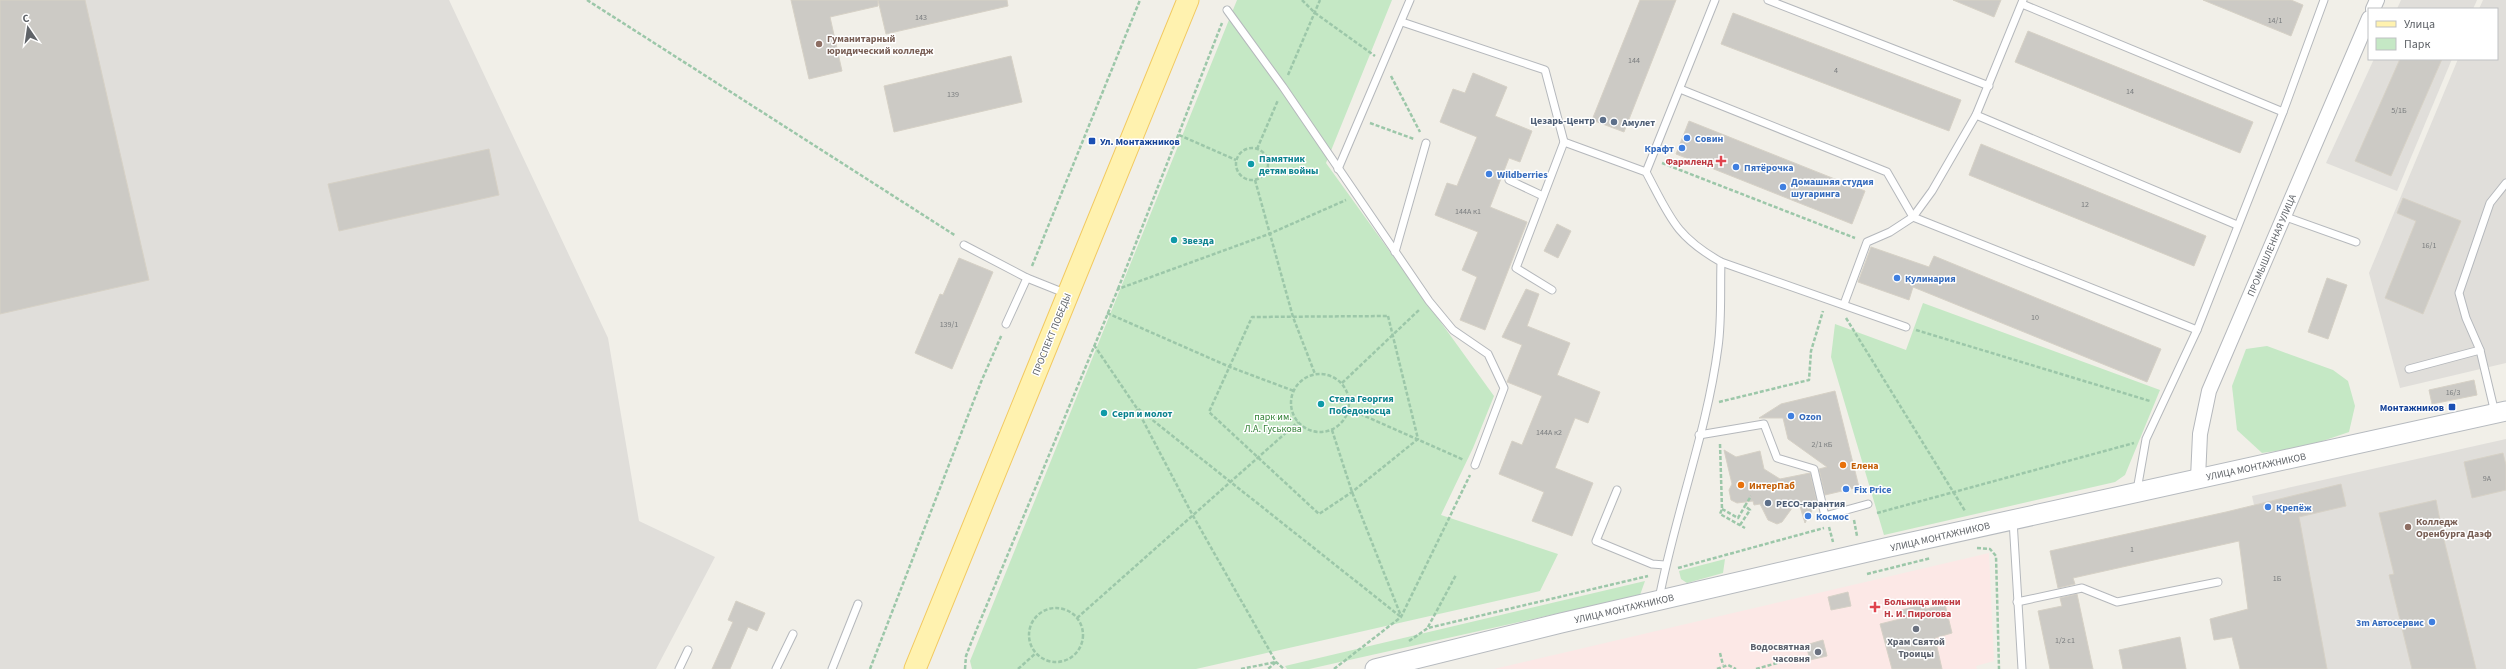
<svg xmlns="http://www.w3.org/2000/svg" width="2506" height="669" font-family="'Source Sans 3',sans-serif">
<rect width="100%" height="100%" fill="#f1efe8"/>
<g fill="#e0deda">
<polygon points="0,0 449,0 608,338 639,521 715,557 656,669 0,669"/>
<polygon points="2401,0 2477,0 2473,9 2397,9"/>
<polygon points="2483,0 2506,0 2506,363 2400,388 2369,273 2458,59 2497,59 2497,9 2479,9"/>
<polygon points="2374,59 2452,59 2397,191 2326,163"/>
<polygon points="2506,439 2506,669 2291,669 2252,496"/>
</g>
<polygon fill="#fce8e6" points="1989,553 1994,661 1976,666 1977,669 1494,669"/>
<g fill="#c5e8c5">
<polygon points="1237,0 1392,0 1326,163 1494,396 1473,448 1441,515 1558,554 1540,591 1196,669 972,669 970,661"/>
<polygon points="1923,303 2160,390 2125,475 2115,482 1884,535 1831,357 1835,324 1906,350"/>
<polygon points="2267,346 2333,370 2348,381 2355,406 2349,432 2305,447 2262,453 2237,430 2232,386 2246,349"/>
<polygon points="1725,559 1723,573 1687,583 1681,579 1679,571"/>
<polygon points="1645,581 1640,595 1309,669 1287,669 1285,666"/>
</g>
<g fill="#cccac5" stroke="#d6d1c6">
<polygon points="0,0 85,0 149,280 0,314"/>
<polygon points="791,0 878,0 878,6 830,17 842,71 809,79"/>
<polygon points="878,0 1007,0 1008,6 886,34"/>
<polygon points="1640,0 1676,0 1624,132 1592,120"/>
<polygon points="1953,0 2001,0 1994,17"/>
<polygon points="2203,0 2291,0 2303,5 2291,36"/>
<polygon points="1733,13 1961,100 1949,131 1721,44"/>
<polygon points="2028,31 2253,122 2240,153 2015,62"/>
<polygon points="1011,56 1022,102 894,132 884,86"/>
<polygon points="2400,59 2442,59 2391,176 2355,161"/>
<polygon points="1473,73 1507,87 1495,116 1532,131 1520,162 1509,158 1490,207 1527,222 1485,330 1460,320 1477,277 1462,270 1478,232 1435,215 1447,183 1457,186 1477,137 1440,122 1453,89 1465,93"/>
<polygon points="1689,121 1865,191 1852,224 1676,154"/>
<polygon points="1981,144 2206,236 2194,266 1969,175"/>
<polygon points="489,149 499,195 339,231 328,184"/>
<polygon points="2403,198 2461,221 2423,314 2385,298 2416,221 2397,213"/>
<polygon points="1557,224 1571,231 1558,258 1544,251"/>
<polygon points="1871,247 1929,267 1934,256 2161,349 2147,382 1913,287 1909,300 1858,282"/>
<polygon points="959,258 993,272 952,369 915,353 940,294 943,295"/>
<polygon points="2327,278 2347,285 2328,339 2308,332"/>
<polygon points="1526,289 1539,294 1527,326 1570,343 1557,375 1600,392 1588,423 1575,418 1555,468 1593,483 1572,536 1532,521 1544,492 1499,474 1512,441 1522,445 1542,396 1507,382 1522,345 1502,337"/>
<polygon points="2474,380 2477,395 2432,404 2429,390"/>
<polygon points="1835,391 1859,487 1825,495 1819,469 1827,467 1788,439 1783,418 1759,418 1781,404"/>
<polygon points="1724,450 1736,457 1760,451 1764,469 1780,479 1810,473 1817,502 1805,523 1798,500 1782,522 1777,524 1768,520 1760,504 1754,505 1753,501 1737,503 1731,500 1729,490 1732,484"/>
<polygon points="2503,453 2506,465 2506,490 2472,498 2464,462"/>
<polygon points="2341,484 2346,506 2299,517 2327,669 2240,669 2232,637 2214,640 2210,619 2248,609 2239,541 2073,578 2075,584 2058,588 2050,551 2226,512"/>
<polygon points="2436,500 2444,540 2476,669 2412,669 2389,575 2394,574 2379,513"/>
<polygon points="1848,592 1851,606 1831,610 1828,597"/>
<polygon points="2077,594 2093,669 2050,669 2038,611 2062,606 2060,598"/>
<polygon points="736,601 765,613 757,631 748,627 730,669 712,669 733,622 728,620"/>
<polygon points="1925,604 1926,609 1945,604 1952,633 1935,638 1942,669 1892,669 1880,624 1904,618 1901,610"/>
<polygon points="2180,637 2186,669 2123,669 2119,650"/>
<polygon points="1823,640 1827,656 1810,660 1806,645"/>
</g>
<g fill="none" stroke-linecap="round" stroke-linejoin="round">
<defs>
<g id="service">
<polyline points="1768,0 1989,86"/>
<polyline points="2022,4 2283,112"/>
<polyline points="1227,10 1283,87 1429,301 1453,330 1488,354 1504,388 1475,465"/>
<polyline points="1402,22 1545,70 1564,142 1516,268 1552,290"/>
<polyline points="1680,89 1887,172 1913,217 2197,330"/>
<polyline points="1976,115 2237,225"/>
<path d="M1564,142l82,30c24,45 29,64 75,90 -1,28 1,57 -3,85 -11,85 -43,167 -59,252"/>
<polyline points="1338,169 1410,0"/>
<polyline points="1646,172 1715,0"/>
<polyline points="1509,180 1543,196"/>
<polyline points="2283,216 2356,242"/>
<polyline points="964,245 1027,278 1067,294"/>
<polyline points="1395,252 1426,143"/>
<polyline points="1721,262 1906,327"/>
<polyline points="1844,304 1867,242 1890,232 1913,217 1932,191 1976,115 2023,0"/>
<polyline points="1006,324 1027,278"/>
<polyline points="2480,350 2466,318 2459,293 2490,203 2506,183"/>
<polyline points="2409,369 2480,350 2495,413"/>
<polyline points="1699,435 1764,424 1777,458 1814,469 1825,516 1868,504"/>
<polyline points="1617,490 1596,541 1652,564 1665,565"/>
<polyline points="2137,490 2146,439 2197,330 2283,112 2324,0"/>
<polyline points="2013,520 2022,669"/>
<polyline points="2017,602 2082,588 2117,602 2218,582"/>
<polyline points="679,669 688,650"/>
<polyline points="776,669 793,634"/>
<polyline points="832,669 858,604"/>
</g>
<g id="minor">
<polyline points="2373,9 2377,0"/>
<polyline points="2198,478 2200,434 2209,391 2369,18"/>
</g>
<polyline id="secondary" points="1375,669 1561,623 1885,548 2506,411"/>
<polyline id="primary" points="915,669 1188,0"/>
</defs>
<use href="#service" stroke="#b5b8bc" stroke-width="9"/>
<use href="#minor" stroke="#b5b8bc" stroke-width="16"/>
<use href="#secondary" stroke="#b6babf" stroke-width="21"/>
<use href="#primary" stroke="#f2c960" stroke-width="23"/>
<g stroke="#9cc7a9" stroke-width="2.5" stroke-dasharray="4 2" stroke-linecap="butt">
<polyline points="587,0 956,236"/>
<polyline points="1302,0 1315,13 1375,56"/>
<polyline points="1288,75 1320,0"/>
<polyline points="1391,76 1420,132"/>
<polyline points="1370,123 1414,139"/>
<polyline points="1179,135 1236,160"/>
<circle cx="1252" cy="164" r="16"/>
<polyline points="1257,149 1278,100"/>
<polyline points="1662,163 1855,238"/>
<polyline points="1255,180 1293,317 1315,374"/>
<polyline points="1032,266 1140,0"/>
<polyline points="1118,289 1222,23"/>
<polyline points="1107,313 1230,367 1294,391"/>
<polygon points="1388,316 1418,439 1352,492 1319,514 1209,412 1252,317"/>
<polyline points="1846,318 1965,511"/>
<polyline points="1916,330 2150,401"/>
<polyline points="1094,345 1136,407 1401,617"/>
<circle cx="1320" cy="403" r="29"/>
<polyline points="1342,383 1420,309"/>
<polyline points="1719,402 1809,380 1811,351 1823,311"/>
<polyline points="1137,409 1192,514 1276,662 1284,669"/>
<polyline points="1349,409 1464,460"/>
<polyline points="1332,430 1352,492 1401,616"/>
<polyline points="1720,444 1722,509 1720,514 1745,528"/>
<polyline points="1722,509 1738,518 1745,506"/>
<polyline points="1877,513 2134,443"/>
<polyline points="1854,520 1857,536"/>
<polyline points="1740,525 1750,510 1745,506 1751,496"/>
<polyline points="1829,527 1833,542"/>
<polyline points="1977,548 1990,549 1996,556 1999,669"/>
<polyline points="1678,568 1824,528"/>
<polyline points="1867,574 1931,558"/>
<circle cx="1056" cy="635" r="27"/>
<polyline points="1077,618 1298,422"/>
<polyline points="1428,627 1456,575"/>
<polyline points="1409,641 1428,628 1648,576"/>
<polyline points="1720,653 1723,665"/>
<polyline points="870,669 981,382 1002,334"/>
<polyline points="965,669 966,656 971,643 1118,289 1269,234 1346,200"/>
<polyline points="1018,669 1036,653"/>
<polyline points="1241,669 1276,662 1268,669"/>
<polyline points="1334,669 1401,617 1470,475"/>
<polyline points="1717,669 1728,665 1736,669"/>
<polyline points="1756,669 1798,657"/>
</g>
<use href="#service" stroke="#fff" stroke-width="7"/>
<use href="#minor" stroke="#fff" stroke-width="14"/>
<use href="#secondary" stroke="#fff" stroke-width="19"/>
<use href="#primary" stroke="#fff2af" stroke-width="21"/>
</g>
<g fill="#8d6e63" stroke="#fff" stroke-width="1.5">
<circle cx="819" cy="44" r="4"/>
<circle cx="2408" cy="527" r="4"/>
</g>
<g fill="#5c6f8a" stroke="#fff" stroke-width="1.5">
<circle cx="1603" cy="120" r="4"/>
<circle cx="1614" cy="122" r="4"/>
<circle cx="1768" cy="503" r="4"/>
</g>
<g fill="#3f7fe0" stroke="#fff" stroke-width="1.5">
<circle cx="1687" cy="138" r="4"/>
<circle cx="1682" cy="148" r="4"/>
<circle cx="1736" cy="167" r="4"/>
<circle cx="1489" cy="174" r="4"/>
<circle cx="1783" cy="187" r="4"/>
<circle cx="1897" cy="278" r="4"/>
<circle cx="1791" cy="416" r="4"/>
<circle cx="1846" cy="489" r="4"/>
<circle cx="2268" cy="507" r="4"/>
<circle cx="1808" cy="516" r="4"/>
<circle cx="2432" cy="622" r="4"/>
</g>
<g fill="#1a4fb4" stroke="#fff" stroke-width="1.5">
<rect x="1088" y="137" width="8" height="8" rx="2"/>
<rect x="2448" y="403" width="8" height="8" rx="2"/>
</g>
<g fill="#e0444e" stroke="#fff" stroke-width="1.5">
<path d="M1719 155h4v4h4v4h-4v4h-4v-4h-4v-4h4z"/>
<path d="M1873 601h4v4h4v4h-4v4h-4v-4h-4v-4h4z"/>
</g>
<g fill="#0f9aa8" stroke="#fff" stroke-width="1.5">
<circle cx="1251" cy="164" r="4"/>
<circle cx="1174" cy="240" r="4"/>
<circle cx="1321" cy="404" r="4"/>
<circle cx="1104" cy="413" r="4"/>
</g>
<g fill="#e8710a" stroke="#fff" stroke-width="1.5">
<circle cx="1843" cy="465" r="4"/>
<circle cx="1741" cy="485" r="4"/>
</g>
<g fill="#6b7280" stroke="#fff" stroke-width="1.5">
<circle cx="1916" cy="629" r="4"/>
<circle cx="1818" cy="652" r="4"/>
</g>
<g text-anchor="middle" stroke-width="3" stroke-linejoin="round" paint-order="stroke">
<g font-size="8" fill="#7a7d7f">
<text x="921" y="20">143</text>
<text x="2275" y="23">14/1</text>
<text x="1634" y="63">144</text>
<text x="1836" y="73">4</text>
<text x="2130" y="94">14</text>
<text x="953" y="97">139</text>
<text x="2399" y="113">5/1Б</text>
<text x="2085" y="207">12</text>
<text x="1468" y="214">144А к1</text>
<text x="2429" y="248">16/1</text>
<text x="2035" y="320">10</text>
<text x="949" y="327">139/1</text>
<text x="2453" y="395">16/3</text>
<text x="1549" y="435">144А к2</text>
<text x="1822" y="447">2/1 кБ</text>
<text x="2487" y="481">9А</text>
<text x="2132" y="552">1</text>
<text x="2277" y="581">1Б</text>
<text x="2065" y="643">1/2 с1</text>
</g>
<g font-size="10" font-weight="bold" fill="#785e54" stroke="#fff" text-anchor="start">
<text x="827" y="42">Гуманитарный<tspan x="827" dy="12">юридический колледж</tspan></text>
<text x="2416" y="525">Колледж<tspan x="2416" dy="12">Оренбурга Даэф</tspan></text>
</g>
<g font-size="10" font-weight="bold" fill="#4e5e75" stroke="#fff" text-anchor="start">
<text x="1595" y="124" text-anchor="end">Цезарь-Центр</text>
<text x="1622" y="126">Амулет</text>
<text x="1776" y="507">PECO-гарантия</text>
</g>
<g font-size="10" font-weight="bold" fill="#366cbe" stroke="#fff" text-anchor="start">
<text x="1695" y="142">Совин</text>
<text x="1674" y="152" text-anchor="end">Крафт</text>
<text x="1744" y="171">Пятёрочка</text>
<text x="1497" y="178">Wildberries</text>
<text x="1791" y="185">Домашняя студия<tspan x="1791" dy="12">шугаринга</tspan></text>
<text x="1905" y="282">Кулинария</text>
<text x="1799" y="420">Ozon</text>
<text x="1854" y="493">Fix Price</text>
<text x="2276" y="511">Крепёж</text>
<text x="1816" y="520">Космос</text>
<text x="2424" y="626" text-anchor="end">3m Автосервис</text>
</g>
<g font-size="10" font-weight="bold" fill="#164399" stroke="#fff" text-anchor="start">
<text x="1100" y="145">Ул. Монтажников</text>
<text x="2444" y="411" text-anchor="end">Монтажников</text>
</g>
<g font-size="10" font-weight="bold" fill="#0d838f" stroke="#fff" text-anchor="start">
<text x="1259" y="162">Памятник<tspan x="1259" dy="12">детям войны</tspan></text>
<text x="1182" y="244">Звезда</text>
<text x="1329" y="402">Стела Георгия<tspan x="1329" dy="12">Победоносца</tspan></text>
<text x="1112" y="417">Серп и молот</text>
</g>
<g font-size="10" font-weight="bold" fill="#be3a42" stroke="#fff" text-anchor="end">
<text x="1713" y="165">Фармленд</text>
<text x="1884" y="605" text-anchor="start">Больница имени<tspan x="1884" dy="12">Н. И. Пирогова</tspan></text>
</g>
<g font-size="10" fill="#5f6368" stroke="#fff">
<text transform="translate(2271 245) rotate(-67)" y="4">ПРОМЫШЛЕННАЯ УЛИЦА</text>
<text transform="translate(1051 334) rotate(-68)" y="4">ПРОСПЕКТ ПОБЕДЫ</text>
<text transform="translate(2256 466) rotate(-12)" y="4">УЛИЦА МОНТАЖНИКОВ</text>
<text transform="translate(1940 536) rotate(-13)" y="4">УЛИЦА МОНТАЖНИКОВ</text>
<text transform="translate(1624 608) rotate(-13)" y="4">УЛИЦА МОНТАЖНИКОВ</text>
</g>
<g font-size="10" fill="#348238" stroke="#fff">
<text x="1273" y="420">парк им.<tspan x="1273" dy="12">Л.А. Гуськова</tspan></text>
</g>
<g font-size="10" font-weight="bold" fill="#c56008" stroke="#fff" text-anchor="start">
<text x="1851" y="469">Елена</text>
<text x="1749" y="489">ИнтерПаб</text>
</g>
<g font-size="10" font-weight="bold" fill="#5b616d" stroke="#fff">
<text x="1916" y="645">Храм Святой<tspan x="1916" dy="12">Троицы</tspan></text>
<text x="1810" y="650" text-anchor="end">Водосвятная<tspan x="1810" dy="12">часовня</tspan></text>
</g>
</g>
<rect x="2368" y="8" width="130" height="52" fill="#ffffff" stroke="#bfc1c3"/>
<rect x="2376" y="21" width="20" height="6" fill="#fff2af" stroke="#bfc1c3"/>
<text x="2404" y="28" font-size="12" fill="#5f6368">Улица</text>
<rect x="2376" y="38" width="20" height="12" fill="#c5e8c5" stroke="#bfc1c3"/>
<text x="2404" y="48" font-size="12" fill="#5f6368">Парк</text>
<g transform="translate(28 28) rotate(347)" stroke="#ffffff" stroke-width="3" paint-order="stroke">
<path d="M0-3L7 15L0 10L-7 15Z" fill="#5f6368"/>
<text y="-6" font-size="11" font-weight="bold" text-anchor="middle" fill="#5f6368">С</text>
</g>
</svg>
